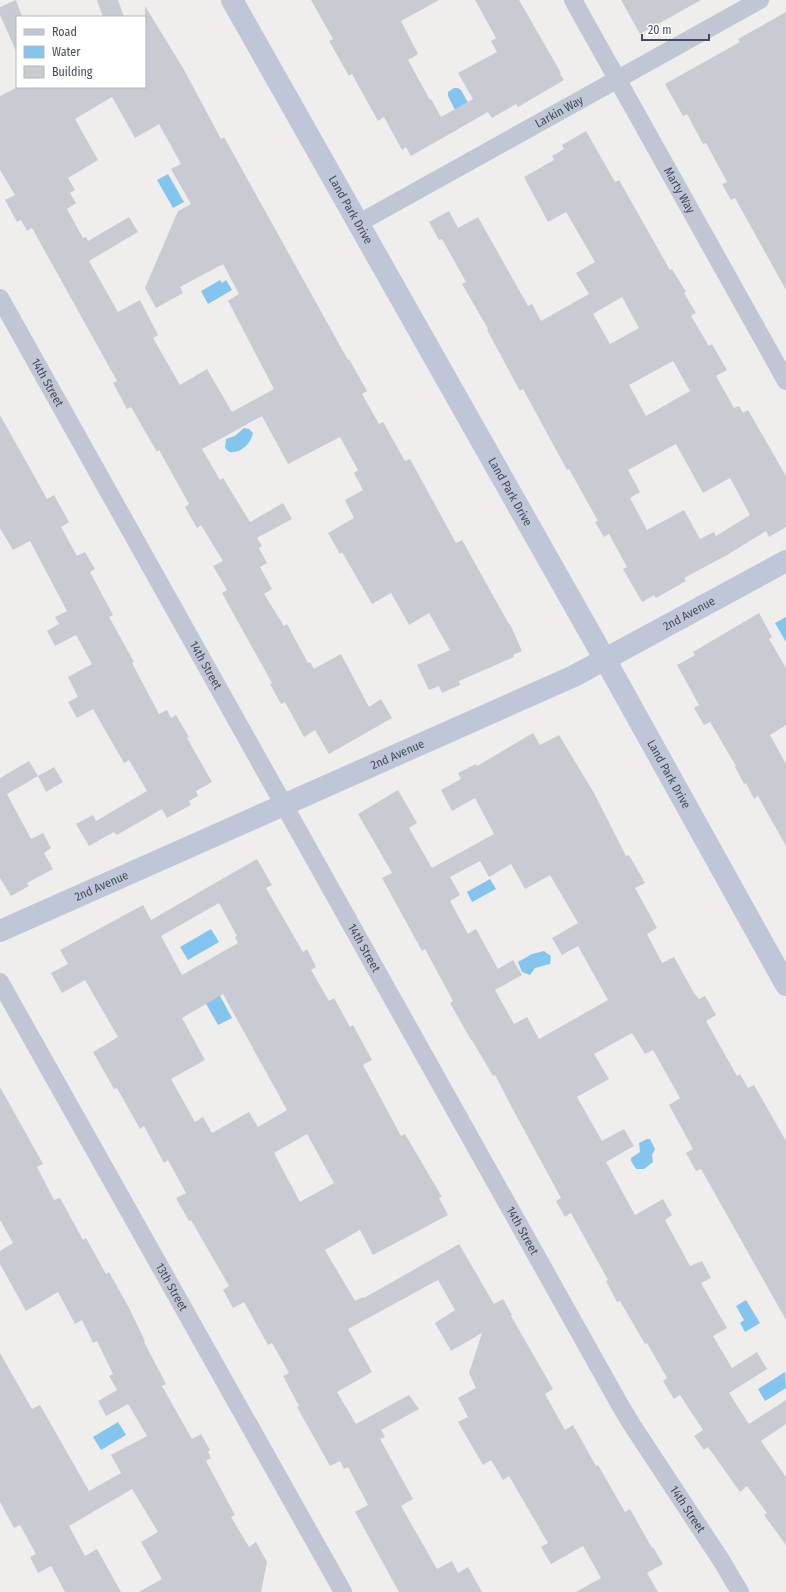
<svg xmlns="http://www.w3.org/2000/svg" width="786" height="1592" font-family="'Fira Sans Condensed',sans-serif">
<rect width="100%" height="100%" fill="#f0eded"/>
<g fill="#84c5ef">
<polygon points="454,88 458,88 461,90 474,113 460,120 448,96 448,92"/>
<polygon points="168,174 184,202 173,208 157,180"/>
<polygon points="220,280 222,283 226,280 232,290 208,304 201,291"/>
<path d="M244,428l5,1 4,4c-2,11 -13,21 -24,19l-4,-4 1,-9 9,-3z"/>
<polygon points="786,617 786,642 775,623"/>
<polygon points="490,879 496,889 472,902 467,892"/>
<polygon points="211,929 219,942 188,960 180,947"/>
<polygon points="544,951 551,956 550,964 535,968 530,975 522,972 518,962 532,954"/>
<polygon points="218,992 232,1018 218,1025 204,1000"/>
<polygon points="647,1139 650,1139 655,1149 652,1155 653,1162 644,1169 636,1169 631,1161 631,1158 640,1152 639,1143"/>
<polygon points="746,1300 760,1323 745,1332 740,1323 744,1320 736,1306"/>
<polygon points="785,1372 786,1388 765,1401 758,1389"/>
<polygon points="118,1422 126,1435 101,1450 93,1437"/>
</g>
<g fill="#c9cbd3" fill-rule="evenodd">
<polygon points="16,0 22,16 17,17 17,53 0,15 0,7"/>
<polygon points="97,0 118,0 124,17 103,17"/>
<polygon points="311,0 439,0 401,21 418,54 408,60 430,100 431,99 441,117 473,99 458,73 497,52 491,41 496,38 475,0 519,0 561,73 560,74 564,80 518,107 516,104 492,118 488,112 411,156 406,147 402,150 384,117 378,121 352,74 349,76 329,41 333,39"/>
<polygon points="621,0 701,0 640,34"/>
<path d="M145,6l38,62 38,71 3,-2 124,223 1,-1 18,32 -5,3 17,30 4,-2 22,39 5,-2 46,84 6,-3 47,84h1l12,27 -9,4 1,2 -55,24 1,4 -18,8 -3,-7 -10,4 -12,-25 33,-15 -21,-37 -20,12 -18,-32 -19,11 -30,-52 -2,2 -12,-21 26,-15 -9,-18 18,-10 -9,-17 4,-3 -18,-33 -52,27 -26,-48 -60,33 18,31 3,-2 27,44 33,-19 9,16 -35,19 5,8 -3,2 8,15 -7,4 12,22 -8,5 20,32 3,-2 21,39 2,-1 4,7 27,-15 28,53 12,-8 11,19 -63,36 -14,-24 -11,7 -19,-35 -4,2 -11,-20 2,-1 -50,-90 5,-3 -14,-24 10,-5 -22,-36 -4,3 -12,-21 4,-3 -30,-54 -2,2 -26,-45 -4,2 -14,-26 4,-2 -85,-153 -5,3 -6,-11 -4,2 -12,-22 10,-5 -15,-25v-74l18,-9h127zM112,97l23,41 24,-14 22,40 -10,5 20,35 -13,7 -33,77 11,20 27,-15 -3,-6 43,-23 16,30 -11,7 46,88 -42,23 -25,-43 -27,16 -27,-47 5,-3 -18,-35 -22,12 -29,-51 49,-29 -9,-15 -41,24 -2,-4 -3,1 -16,-29 9,-6 -6,-10 5,-3 -7,-12 30,-18 -23,-41z"/>
<polygon points="786,12 786,290 735,198 731,200 722,184 727,182 706,143 703,144 687,114 683,116 665,84 740,42 738,39"/>
<path d="M586,131l29,51 4,-2 51,90 2,-1 14,23 -2,1 12,20 -5,3 18,30 3,-2 15,26 -11,6 18,32 5,-2 4,7 5,-3 38,66v51l-17,10 -3,-6 -39,24 -43,23 2,3 -30,17 -2,-3 -12,7 -19,-33 4,-2 -18,-33 -5,3 -9,-15 3,-1 -29,-52 -2,1 -44,-81 -3,2 -33,-61 1,-1 -26,-45 4,-2 -24,-43 -3,1 -10,-18 20,-11 9,17 20,-11 50,89 4,-2 9,17 48,-27 -13,-21 19,-11 -29,-50 -18,10 -24,-45 30,-17 -2,-4 12,-7 -2,-4zM622,297l17,31 -29,16 -17,-30zM673,361l17,30 -44,25 -17,-31zM676,444l27,49 27,-15 20,37 -34,21 -2,-4 -14,7 -16,-29 -37,20 -17,-32 10,-6 -12,-22z"/>
<polygon points="0,415 47,499 54,495 69,522 61,527 77,556 85,552 95,569 90,572 113,615 109,617 134,662 132,663 159,714 167,710 171,718 176,715 189,737 187,738 212,782 196,791 198,796 189,801 191,805 167,818 162,809 117,835 114,832 89,846 76,824 93,815 96,821 147,791 129,760 124,763 93,709 77,718 68,702 78,697 68,677 92,664 76,635 55,646 47,631 59,624 55,617 67,611 30,541 13,550 0,528"/>
<polygon points="759,613 772,637 769,639 786,668 786,725 770,735 786,764 786,846 758,796 754,799 746,783 744,784 735,767 736,766 710,722 704,725 694,708 699,705 677,665 695,655 693,652"/>
<path d="M533,733l7,12 19,-10 35,58 32,63 3,-1 16,28 -10,5 22,40 -10,6 15,29 12,-6 20,36 5,6 6,-3 11,19 -10,6 31,55 3,-2 8,14 6,-3 32,56v179l-85,-151 -5,2 -10,-18 7,-4 -24,-44 11,-7 -27,-48 -8,4 -13,-21 -38,21 15,25 -32,18 25,44 22,-12 10,17 -28,16 29,53 28,-16 9,16 -7,5 25,46 12,-5 9,17 -10,5 26,45 -14,8 19,32 25,-16 10,17 -38,24 20,31 37,-24v24l-25,17 25,36v68l-22,-30 3,-2 -20,-27 -7,6 -32,-45 -4,3 -10,-14 9,-6 -23,-35 -6,4 -11,-18 4,-3 -20,-35 -2,1 -25,-43 -3,1 -11,-21 2,-1 -37,-67 -6,4 -9,-16 5,-3 -44,-81 -22,-42 -2,1 -21,-36h-1l-21,-37 3,-2 -28,-52 -3,2 -40,-73 10,-5 -34,-59 40,-24 19,33 -8,5 23,40 62,-34 -19,-36 -23,13 -11,-21 20,-11 -3,-6 18,-9 1,2zM480,861l9,16 22,-13 14,25 25,-14 28,48 -26,15 10,17 16,-9 30,54 -69,39 -12,-22 -13,7 -19,-34 27,-15 -9,-15 -15,9 -22,-40 -8,5 -18,-33 10,-6 -10,-18z"/>
<polygon points="29,761 38,776 7,794 31,839 43,833 51,848 44,853 53,869 27,883 29,886 11,896 0,878 0,778"/>
<polygon points="54,767 63,782 46,792 38,776"/>
<path d="M257,859l15,26 -6,3 37,64 4,-3 9,18 -5,3 18,31 5,-3 16,29 3,-2 19,35 -9,5 38,71 4,-2 37,63 -3,1 9,17 -75,40 -13,-25 -35,20 30,51 8,-4 1,1 95,-54 35,60 9,-5 9,16 -1,1 42,73 -8,5 20,36 8,-5 23,41 2,-1 27,47 5,-3 22,39 1,-1 10,17 -16,9 11,19h-82l25,-14 -18,-32 -32,18 -10,-17 7,-4 -39,-67 -6,4 -12,-20 -8,5 -25,-43 10,-5 -10,-19 18,-10 -7,-15 13,-40 -31,18 -16,-28 20,-13 -17,-30 -90,49 24,43 -35,20 19,32 53,-29 10,14 -38,21 4,7 -5,2 33,60 -12,7 36,63 15,-8 6,12 10,-6 14,25h-83l-44,-80 13,-7 -20,-38 -4,2 -4,-8 -10,5 -33,-59 2,-1 -16,-30 6,-3 -17,-30 -4,2 -24,-43 -11,6 -10,-18 6,-4 -38,-66 -2,1 -13,-23 10,-5 -18,-33 -4,3 -20,-37 -4,3 -23,-41 -3,1 -21,-37 25,-15 -33,-57 -23,13 -11,-20 17,-9 -8,-14 83,-45 8,15zM219,903l18,33 -2,1 3,6 -56,32 -21,-39zM223,994l64,116 -29,17 -9,-15 -37,21 -9,-16 -8,5 -24,-43 34,-19 -23,-42zM307,1134l27,49 -34,19 -26,-49z"/>
<polygon points="0,1087 43,1164 37,1167 54,1200 60,1198 83,1240 86,1238 106,1274 109,1272 129,1308 145,1341 144,1342 166,1384 162,1386 192,1439 201,1434 210,1450 208,1452 211,1458 206,1461 235,1515 231,1517 249,1547 256,1542 267,1562 261,1592 139,1592 162,1579 141,1542 158,1532 132,1489 69,1526 85,1556 97,1549 121,1592 65,1592 51,1566 38,1573 30,1557 36,1554 20,1525 14,1528 0,1502 0,1353 32,1409 40,1405 89,1491 121,1473 111,1455 147,1436 128,1404 106,1416 98,1401 117,1390 109,1376 113,1374 97,1341 93,1343 82,1320 75,1324 58,1292 26,1311 0,1264 0,1251 13,1243 0,1220"/>
</g>
<g fill="none" stroke-linecap="round" stroke-linejoin="round">
<g stroke="#c0c6d3" stroke-width="18">
<path id="s1" d="M573,0l213,381"/>
<path id="s2" d="M359,223l401,-223"/>
<path id="s3" d="M0,298l620,1107 12,20 89,135 19,32"/>
<path id="s4" d="M0,982l343,610"/>
</g>
<g stroke="#bfc6d7" stroke-width="22">
<path id="s5" d="M232,0l384,679 170,306"/>
<path id="s6" d="M0,931l574,-255 212,-115"/>
</g>
</g>
<g text-anchor="middle" stroke-width="3" stroke-linejoin="round" paint-order="stroke">
<g font-size="12" fill="#454c5b" stroke="#fff">
<text dy="4" stroke="none"><textPath href="#s2" startOffset="229">Larkin Way</textPath></text>
<text dy="4" stroke="none"><textPath href="#s1" startOffset="218">Marty Way</textPath></text>
<text dy="4" stroke="none"><textPath href="#s5" startOffset="241">Land Park Drive</textPath></text>
<text dy="4" stroke="none"><textPath href="#s3" startOffset="97">14th Street</textPath></text>
<text dy="4" stroke="none"><textPath href="#s5" startOffset="565">Land Park Drive</textPath></text>
<text dy="4" stroke="none"><textPath href="#s6" startOffset="759">2nd Avenue</textPath></text>
<text dy="4" stroke="none"><textPath href="#s3" startOffset="421">14th Street</textPath></text>
<text dy="4" stroke="none"><textPath href="#s6" startOffset="435">2nd Avenue</textPath></text>
<text dy="4" stroke="none"><textPath href="#s5" startOffset="889">Land Park Drive</textPath></text>
<text dy="4" stroke="none"><textPath href="#s6" startOffset="111">2nd Avenue</textPath></text>
<text dy="4" stroke="none"><textPath href="#s3" startOffset="745">14th Street</textPath></text>
<text dy="4" stroke="none"><textPath href="#s3" startOffset="1069">14th Street</textPath></text>
<text dy="4" stroke="none"><textPath href="#s4" startOffset="350">13th Street</textPath></text>
<text dy="4" stroke="none"><textPath href="#s3" startOffset="1393">14th Street</textPath></text>
</g>
</g>
<rect x="16" y="16" width="130" height="72" fill="#ffffff" stroke="#b5b7bd"/>
<rect x="24" y="29" width="20" height="6" fill="#bfc6d7" stroke="#b5b7bd"/>
<text x="52" y="36" font-size="12" fill="#454c5b">Road</text>
<rect x="24" y="46" width="20" height="12" fill="#84c5ef" stroke="#b5b7bd"/>
<text x="52" y="56" font-size="12" fill="#454c5b">Water</text>
<rect x="24" y="66" width="20" height="12" fill="#c9cbd3" stroke="#b5b7bd"/>
<text x="52" y="76" font-size="12" fill="#454c5b">Building</text>
<path d="M642 34v6h67v-6" fill="none" stroke="#454c5b" stroke-width="2"/>
<text x="648" y="34" font-size="12" fill="#454c5b" stroke="#ffffff" stroke-width="3" paint-order="stroke">20 m</text>
</svg>
